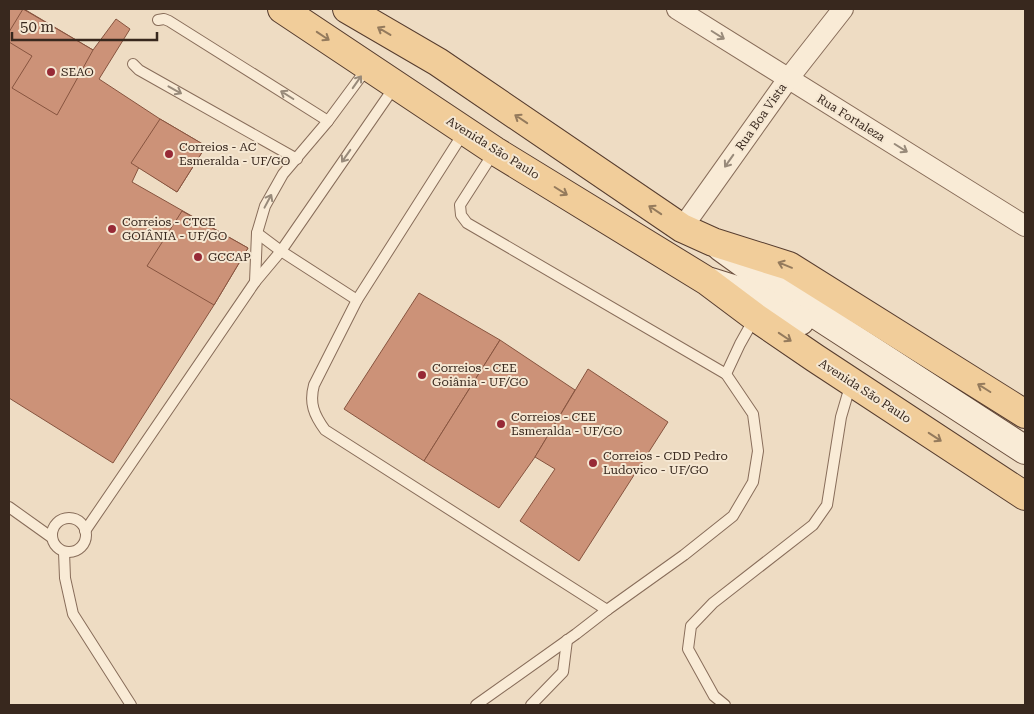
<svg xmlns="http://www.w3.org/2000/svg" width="1034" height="714" font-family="'Roboto Serif',serif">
<rect width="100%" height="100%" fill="#eedcc3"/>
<g fill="#cc9278" stroke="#87543f">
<polygon points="9,9 24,9 93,50 116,19 130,29 99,79 160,119 206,146 177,192 139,167 132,182 248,248 214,305 113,463 9,398"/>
<polygon points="23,9 93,50 57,115 12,88 32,56 9,42 9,32"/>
<polygon points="160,119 206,146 177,192 131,163"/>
<polygon points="182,211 248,248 214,305 147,266"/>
<polygon points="419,293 500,340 424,461 344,409"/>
<polygon points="500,340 575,390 535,457 499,508 424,461"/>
<polygon points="588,369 668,422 579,561 520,521 555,469 535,457"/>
</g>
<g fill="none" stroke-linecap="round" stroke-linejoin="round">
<defs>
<g id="service">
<polyline points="158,20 164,19 169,21 328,121"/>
<polyline points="133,64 139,70 297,159"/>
<path d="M464,132l-107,168 -43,85c-5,18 0,30 11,45l282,180 -31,24 -100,71"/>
<polyline points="494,152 460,205 461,215 467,223 726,374 753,414 758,451 753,482 733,516 684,555 607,610"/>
<polyline points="257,233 281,251 357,300"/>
<polyline points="255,282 257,233 265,206 283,174 328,121 368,67"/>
<polyline points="726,374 740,344 754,319"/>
<polyline points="9,507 51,537"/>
<circle cx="69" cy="535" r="17"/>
<polyline points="85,531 255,282 281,251 395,86"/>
<polyline points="64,552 65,578 73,614 131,705"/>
<polyline points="531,705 563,672 567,640"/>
<polyline points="725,705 714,696 688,649 691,626 713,603 813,525 827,505 841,417 851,383"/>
</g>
<g id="minor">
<polyline points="677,9 1025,226"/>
<polyline points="682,228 788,79 843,9"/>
</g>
<g id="secondary">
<polyline points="721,247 803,306 1025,450"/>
<polyline points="711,282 746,293 800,321"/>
</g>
<g id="primary">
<polyline points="282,9 495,151 707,281 755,317 815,358 1025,496"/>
<polyline points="347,9 438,62 682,228 713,242 789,266 1025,414"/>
</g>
</defs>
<use href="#service" stroke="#886d5a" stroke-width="12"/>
<use href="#minor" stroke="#886d5a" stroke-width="22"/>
<use href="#secondary" stroke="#6a4e3d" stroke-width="30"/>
<use href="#primary" stroke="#563c2e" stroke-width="30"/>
<use href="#service" stroke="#f9ebd6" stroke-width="10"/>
<use href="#minor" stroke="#f9ebd6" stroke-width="20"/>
<use href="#secondary" stroke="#f9ebd6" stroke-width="28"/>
<use href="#primary" stroke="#f1cd9a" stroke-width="28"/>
</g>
<defs><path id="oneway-shaft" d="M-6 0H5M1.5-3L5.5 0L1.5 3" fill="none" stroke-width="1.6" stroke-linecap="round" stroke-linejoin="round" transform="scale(1.25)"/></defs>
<g stroke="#947a5c">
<use href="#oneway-shaft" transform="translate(384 31) rotate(-149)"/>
<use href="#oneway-shaft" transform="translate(323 36) rotate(34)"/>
<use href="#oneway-shaft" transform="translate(521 119) rotate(-146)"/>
<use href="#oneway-shaft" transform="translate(561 191) rotate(32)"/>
<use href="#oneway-shaft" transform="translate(655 210) rotate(-146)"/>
<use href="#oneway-shaft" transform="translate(785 265) rotate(-158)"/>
<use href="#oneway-shaft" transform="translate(785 337) rotate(34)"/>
<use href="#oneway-shaft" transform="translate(984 388) rotate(-148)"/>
<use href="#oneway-shaft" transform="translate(935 437) rotate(33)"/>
</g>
<g stroke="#988a7a">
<use href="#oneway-shaft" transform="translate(718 35) rotate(32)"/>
<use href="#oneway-shaft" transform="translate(357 82) rotate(-55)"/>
<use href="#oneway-shaft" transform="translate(175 90) rotate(29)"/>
<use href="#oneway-shaft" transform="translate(287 95) rotate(-148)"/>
<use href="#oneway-shaft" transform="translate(901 148) rotate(32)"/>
<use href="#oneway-shaft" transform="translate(346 156) rotate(125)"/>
<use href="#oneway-shaft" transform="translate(729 161) rotate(125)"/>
<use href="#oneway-shaft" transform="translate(268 201) rotate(-62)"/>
</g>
<g fill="#972a36" stroke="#f5e7d2" stroke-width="2">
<circle cx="51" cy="72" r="5"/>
<circle cx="169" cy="154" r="5"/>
<circle cx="112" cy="229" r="5"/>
<circle cx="198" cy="257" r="5"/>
<circle cx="422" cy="375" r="5"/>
<circle cx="501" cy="424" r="5"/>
<circle cx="593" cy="463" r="5"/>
</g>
<g text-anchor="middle" stroke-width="4" stroke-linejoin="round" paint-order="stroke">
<g font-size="12" fill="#38281e" stroke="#f5e7d2" text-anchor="start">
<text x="61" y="76">SEAO</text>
<text x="179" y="151">Correios - AC<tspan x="179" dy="14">Esmeralda - UF/GO</tspan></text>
<text x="122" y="226">Correios - CTCE<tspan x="122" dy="14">GOIÂNIA - UF/GO</tspan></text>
<text x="208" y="261">GCCAP</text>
<text x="432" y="372">Correios - CEE<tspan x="432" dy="14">Goiânia - UF/GO</tspan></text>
<text x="511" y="421">Correios - CEE<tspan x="511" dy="14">Esmeralda - UF/GO</tspan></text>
<text x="603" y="460">Correios - CDD Pedro<tspan x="603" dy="14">Ludovico - UF/GO</tspan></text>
</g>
<g font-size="12" fill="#38281e" stroke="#f5e7d2">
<text transform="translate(761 117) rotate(-55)" y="4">Rua Boa Vista</text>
<text transform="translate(851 118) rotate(32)" y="4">Rua Fortaleza</text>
<text transform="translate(493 148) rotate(32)" y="4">Avenida São Paulo</text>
<text transform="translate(865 391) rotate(33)" y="4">Avenida São Paulo</text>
</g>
</g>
<rect width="1034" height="714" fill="none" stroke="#38281e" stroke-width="20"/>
<path d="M12 32v8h145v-8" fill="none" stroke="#38281e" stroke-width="2.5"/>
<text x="20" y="32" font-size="15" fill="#38281e" stroke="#f5e7d2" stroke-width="4" paint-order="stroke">50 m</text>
</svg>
